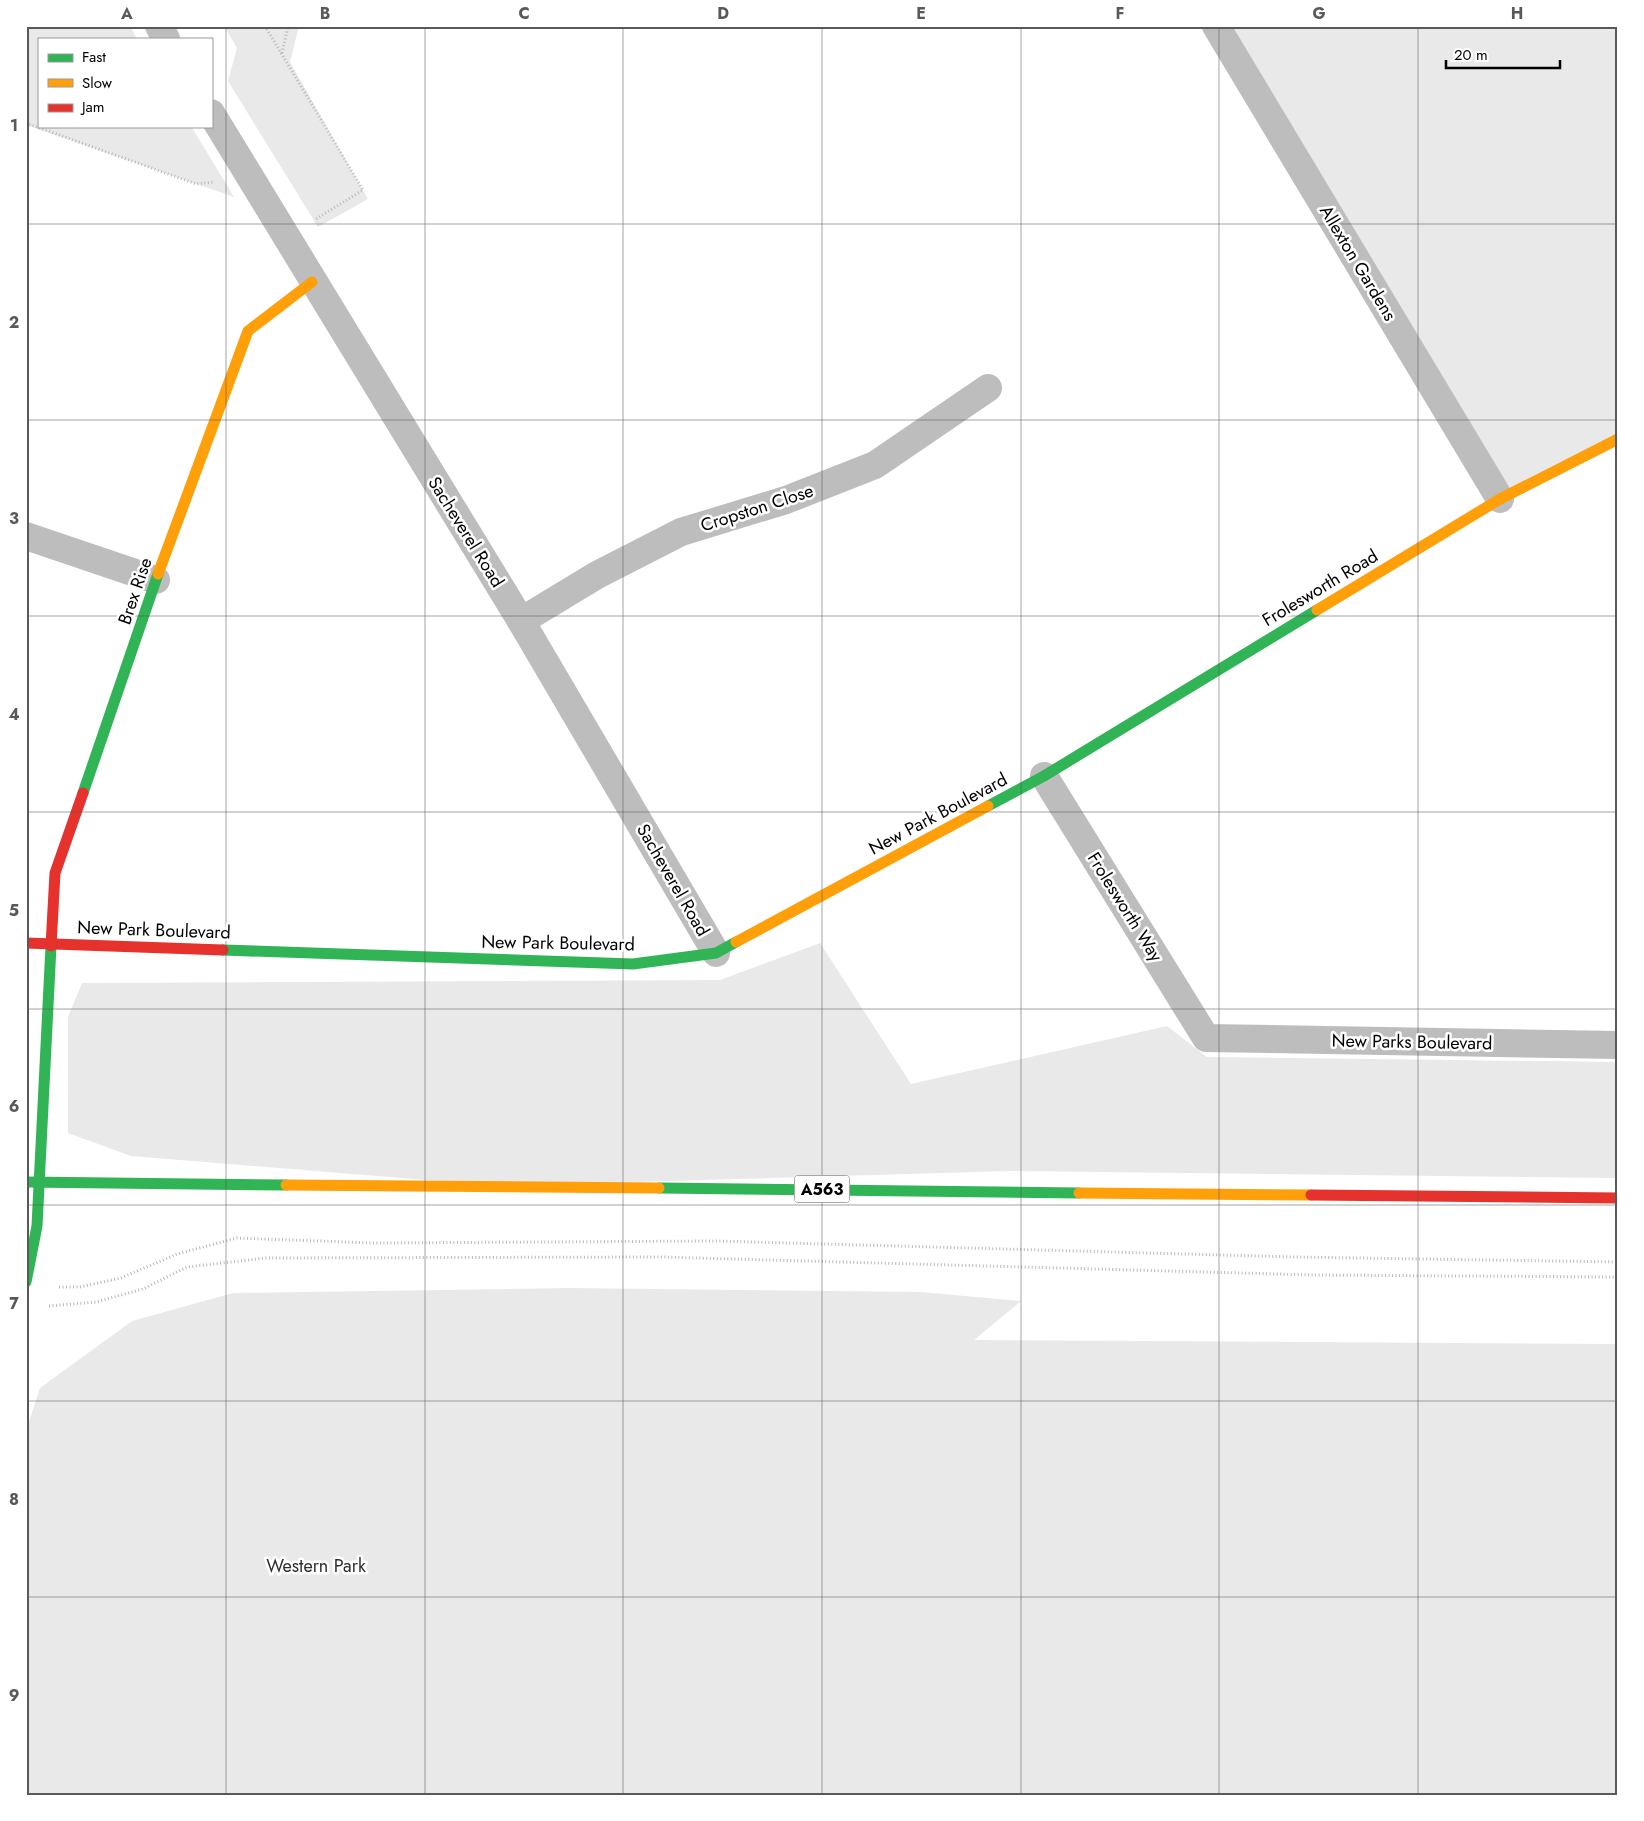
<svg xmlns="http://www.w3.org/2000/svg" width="1644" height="1821" font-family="Jost,sans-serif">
<rect width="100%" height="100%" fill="#fff"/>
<g fill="#e9e9e9">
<polygon points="26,26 130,26 137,39 39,39 39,126 191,126 234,197 26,125"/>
<polygon points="224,26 299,26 290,62 368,199 318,227 228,81 237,48"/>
<polygon points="1216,26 1618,26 1618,439 1500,499"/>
<polygon points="820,943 911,1084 1167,1026 1207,1057 1618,1062 1618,1178 1010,1171 500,1186 131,1156 68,1133 68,1017 82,983 720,980"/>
<polygon points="569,1288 920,1292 1021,1301 974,1340 1618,1344 1618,1795 26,1795 26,1431 40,1388 132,1321 233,1293"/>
</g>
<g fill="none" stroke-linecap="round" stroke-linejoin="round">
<g stroke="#b8b8b8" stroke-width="3" stroke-dasharray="1 2.5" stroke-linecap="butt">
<polyline points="265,26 363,190 316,219"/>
<polyline points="282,53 288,26"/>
<polyline points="26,123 196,184 214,182"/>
<polyline points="59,1287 80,1287 121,1278 177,1254 237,1238 374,1243 716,1241 1294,1257 1618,1262"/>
<polyline points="49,1306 96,1302 143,1289 187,1267 266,1258 661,1257 1313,1275 1618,1277"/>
</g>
<g stroke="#bdbdbd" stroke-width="28">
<polyline points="159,26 166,39"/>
<polyline points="1216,26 1500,499"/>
<polyline points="211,113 521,621 716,953"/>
<polyline points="26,536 156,580"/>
<polyline points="521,621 597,575 681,532 786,500 875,465 988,388"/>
<polyline points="1044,776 1206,1038 1618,1045"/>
</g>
<g stroke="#30b455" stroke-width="11">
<polyline points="83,793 158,574"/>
<polyline points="988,806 1044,776 1317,610"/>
<polyline points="223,950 633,964 716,953 736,942"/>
<polyline points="26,1182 286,1185"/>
<polyline points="659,1188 1079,1193"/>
<polyline points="26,1282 37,1226 51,946"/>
</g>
<g stroke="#ff9f0a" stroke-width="11">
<polyline points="158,574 248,331 312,282"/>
<polyline points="1317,610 1500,499 1618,439"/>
<polyline points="736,942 988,806"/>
<polyline points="286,1185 659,1188"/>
<polyline points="1079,1193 1311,1195"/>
</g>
<g stroke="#e5322d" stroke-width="11">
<polyline points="26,943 223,950"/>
<polyline points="51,946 55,873 83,793"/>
<polyline points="1311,1195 1618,1198"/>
</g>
</g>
<path fill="none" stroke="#595959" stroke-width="1" stroke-opacity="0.55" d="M226,26v1769M425,26v1769M623,26v1769M822,26v1769M1021,26v1769M1219,26v1769M1418,26v1769M26,224h1592M26,420h1592M26,616h1592M26,812h1592M26,1009h1592M26,1205h1592M26,1401h1592M26,1597h1592"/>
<g text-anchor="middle" stroke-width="5" stroke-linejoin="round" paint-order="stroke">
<rect fill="#fff" stroke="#4c4c4c" stroke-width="1" x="794.5" y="1175.5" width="55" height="27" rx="4"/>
<g font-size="16" font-weight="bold" fill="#000">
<text x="822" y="1195">A563</text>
</g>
<g font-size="18" fill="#000" stroke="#fff">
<text transform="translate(1358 263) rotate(59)" y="6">Allexton Gardens</text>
<text transform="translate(757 508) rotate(-18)" y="6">Cropston Close</text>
<text transform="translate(466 532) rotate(58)" y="6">Sacheverel Road</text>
<text transform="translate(1320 588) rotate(-31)" y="6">Frolesworth Road</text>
<text transform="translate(135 591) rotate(-71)" y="6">Brex Rise</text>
<text transform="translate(938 814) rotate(-28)" y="6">New Park Boulevard</text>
<text transform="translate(673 880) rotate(60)" y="6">Sacheverel Road</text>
<text transform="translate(1125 907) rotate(58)" y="6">Frolesworth Way</text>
<text transform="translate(154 930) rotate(2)" y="6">New Park Boulevard</text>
<text transform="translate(558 943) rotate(1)" y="6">New Park Boulevard</text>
<text transform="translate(1412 1042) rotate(1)" y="6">New Parks Boulevard</text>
</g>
<g font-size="18" fill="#2e2e2e" stroke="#fff">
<text x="316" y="1572">Western Park</text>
</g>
</g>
<rect width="1644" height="1821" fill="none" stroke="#ffffff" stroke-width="55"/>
<rect x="38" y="38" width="175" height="90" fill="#ffffff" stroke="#999999"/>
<rect x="48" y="54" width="25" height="8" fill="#30b455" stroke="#999999"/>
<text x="82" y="62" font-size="15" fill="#000000">Fast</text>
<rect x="48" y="79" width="25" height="8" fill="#ff9f0a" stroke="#999999"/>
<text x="82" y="88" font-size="15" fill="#000000">Slow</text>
<rect x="48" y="104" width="25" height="8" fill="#e5322d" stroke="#999999"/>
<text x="82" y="112" font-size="15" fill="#000000">Jam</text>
<path d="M1446 60v8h114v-8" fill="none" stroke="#000000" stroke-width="2.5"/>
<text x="1454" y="60" font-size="15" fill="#000000" stroke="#ffffff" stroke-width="4" paint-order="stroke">20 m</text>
<rect x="28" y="28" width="1588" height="1766" fill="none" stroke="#595959" stroke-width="2"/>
<g font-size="16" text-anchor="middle" font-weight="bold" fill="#595959">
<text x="127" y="19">A</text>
<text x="325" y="19">B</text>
<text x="524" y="19">C</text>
<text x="723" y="19">D</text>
<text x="921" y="19">E</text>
<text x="1120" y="19">F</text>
<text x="1319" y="19">G</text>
<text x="1517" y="19">H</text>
<text x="14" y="131">1</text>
<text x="14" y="328">2</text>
<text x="14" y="524">3</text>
<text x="14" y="720">4</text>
<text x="14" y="916">5</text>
<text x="14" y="1112">6</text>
<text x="14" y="1309">7</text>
<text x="14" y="1505">8</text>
<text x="14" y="1701">9</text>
</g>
</svg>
